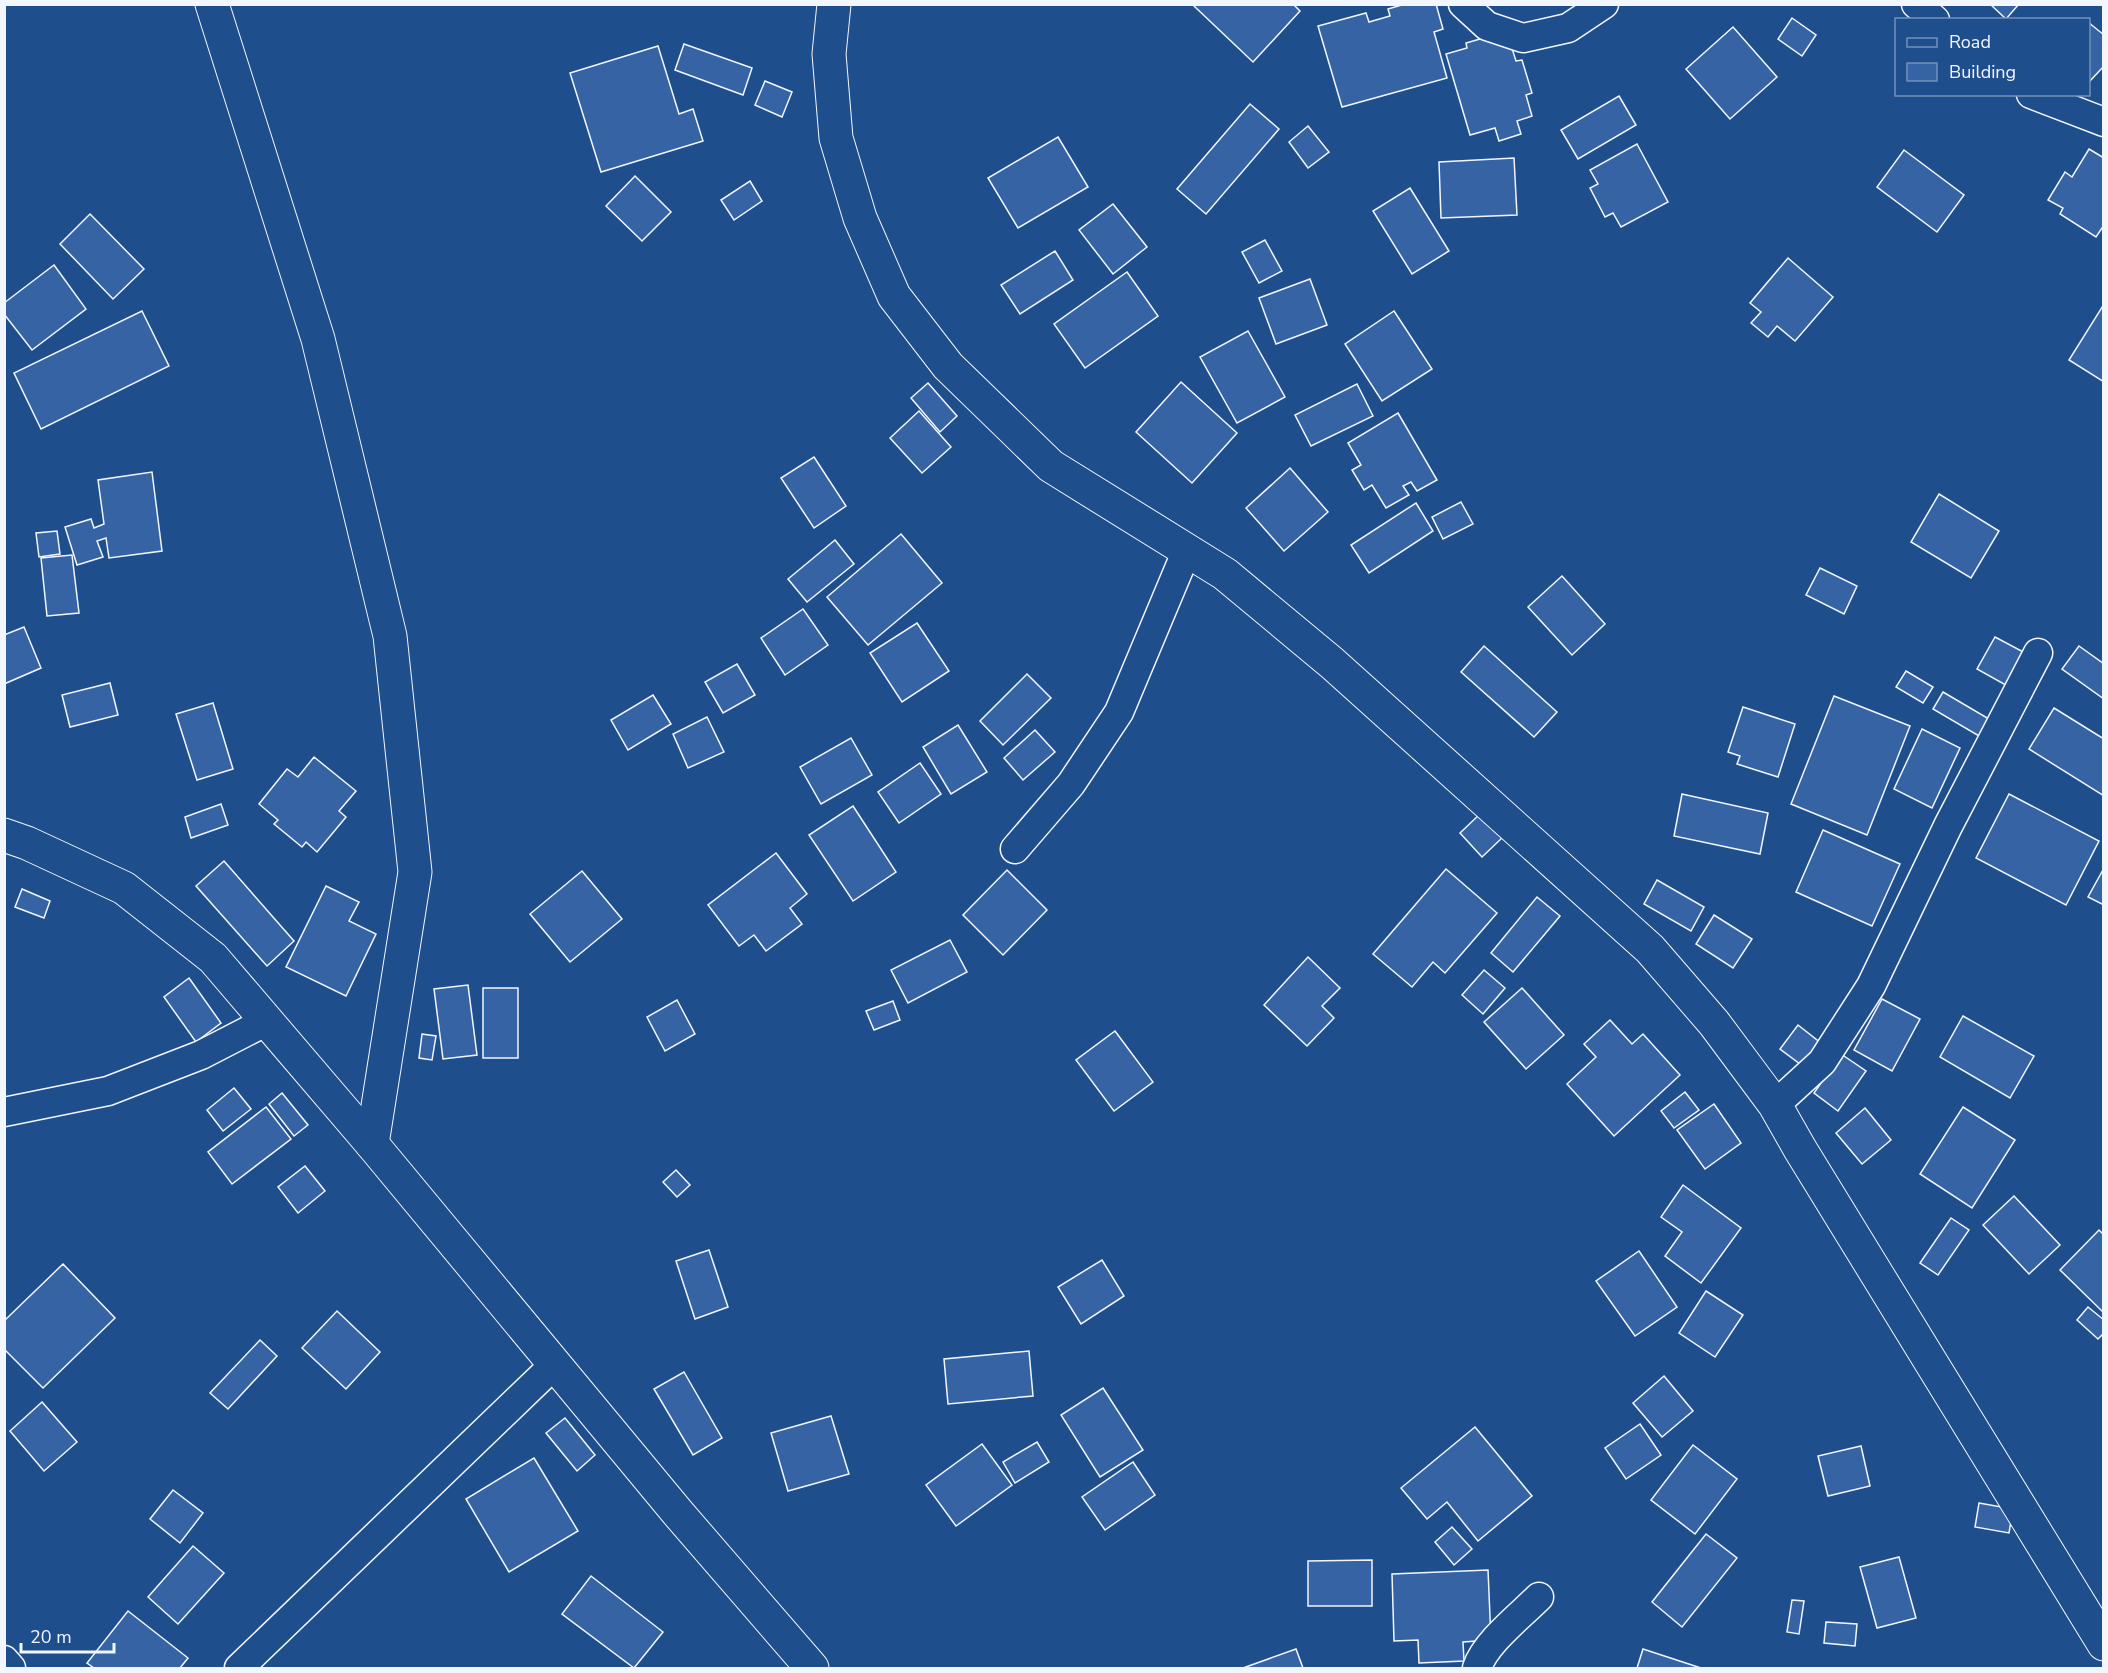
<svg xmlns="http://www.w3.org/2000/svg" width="2108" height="1673" font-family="'Nunito Sans',sans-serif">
<rect width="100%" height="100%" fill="#1f4e8c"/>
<g fill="#3563a3" stroke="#f2f6ff" stroke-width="1.5">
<polygon points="1196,4 1293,4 1300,11 1253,62 1194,6"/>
<polygon points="1405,4 1436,4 1443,29 1434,32 1447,78 1342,107 1318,26 1366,13 1369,22 1390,16 1388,9"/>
<polygon points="1990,4 2019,4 2006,19"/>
<polygon points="1792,18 1816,35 1802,56 1778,39"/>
<polygon points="2088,22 2104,35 2104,66 2088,83"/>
<polygon points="1733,27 1777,77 1730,119 1686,69"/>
<polygon points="1508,36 1516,61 1522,60 1532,93 1526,95 1532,116 1517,121 1521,134 1499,141 1495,128 1470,135 1446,54 1467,48 1466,43 1487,37 1489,42"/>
<polygon points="684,44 752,68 743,95 675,70"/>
<polygon points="658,46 679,114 693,109 703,141 601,172 570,73"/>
<polygon points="765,81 792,92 782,117 755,105"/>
<polygon points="1619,96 1636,125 1578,159 1561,130"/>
<polygon points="1250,104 1279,129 1206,214 1177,189"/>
<polygon points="1308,126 1329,152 1308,168 1289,142"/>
<polygon points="1058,137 1088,187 1018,228 988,178"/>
<polygon points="1637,144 1668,202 1621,227 1613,213 1605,217 1590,188 1598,184 1590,170"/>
<polygon points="2089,149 2104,158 2104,225 2096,237 2060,214 2063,208 2048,200 2065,172 2072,177"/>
<polygon points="1904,150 1964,195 1937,232 1877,187"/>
<polygon points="1514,158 1517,215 1441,218 1439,162"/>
<polygon points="635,176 671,212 642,241 606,206"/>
<polygon points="750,181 762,201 734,220 721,200"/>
<polygon points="1410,188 1449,251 1412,274 1373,211"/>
<polygon points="1113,204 1147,247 1113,274 1079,230"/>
<polygon points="90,214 144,269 113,299 60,244"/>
<polygon points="1265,240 1282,271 1259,283 1242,252"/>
<polygon points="1055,251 1073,280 1020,314 1001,285"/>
<polygon points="1788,258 1833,297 1795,341 1777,326 1768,337 1751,323 1761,312 1750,303"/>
<polygon points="54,265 86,309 32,350 4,314 4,303"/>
<polygon points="1127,272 1158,316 1085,368 1054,324"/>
<polygon points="1310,279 1327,325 1276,344 1259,298"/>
<polygon points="2104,304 2104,382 2069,360"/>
<polygon points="142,311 169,366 41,429 14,373"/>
<polygon points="1394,311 1432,369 1382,401 1345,344"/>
<polygon points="1248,331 1285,397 1237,423 1200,357"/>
<polygon points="1181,382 1237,433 1192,483 1136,432"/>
<polygon points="928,383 957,416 940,432 911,398"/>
<polygon points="1357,384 1373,416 1311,446 1295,415"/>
<polygon points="919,411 951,447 922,473 890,438"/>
<polygon points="1398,413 1437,480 1417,491 1411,482 1403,486 1409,495 1386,508 1372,485 1364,490 1352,470 1361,465 1348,443"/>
<polygon points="814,457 846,506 814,528 781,478"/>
<polygon points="1290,468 1328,512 1284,551 1246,508"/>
<polygon points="152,472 162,551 109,558 106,538 97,541 103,557 77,565 65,527 91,519 94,528 104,524 98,480"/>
<polygon points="1939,494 1999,531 1971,578 1911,542"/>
<polygon points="1461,502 1473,524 1443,539 1432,517"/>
<polygon points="1416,503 1433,531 1369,573 1351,545"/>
<polygon points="57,531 60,554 39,557 36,533"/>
<polygon points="901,534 942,583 868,645 827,597"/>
<polygon points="835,540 854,564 807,602 788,579"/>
<polygon points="72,555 79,613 47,616 41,558"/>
<polygon points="1820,568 1857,586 1844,614 1806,595"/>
<polygon points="1562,576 1605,624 1572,655 1528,607"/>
<polygon points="803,609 828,645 785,675 761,638"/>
<polygon points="917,623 949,671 902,702 870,653"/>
<polygon points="24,627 41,668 4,684 4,635"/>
<polygon points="1995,637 2029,655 2011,688 1977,669"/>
<polygon points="1484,646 1557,712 1534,737 1461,672"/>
<polygon points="2079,646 2104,664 2104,699 2062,669"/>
<polygon points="737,664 755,695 723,713 705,682"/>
<polygon points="1906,671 1933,687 1923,703 1896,687"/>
<polygon points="1027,674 1051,698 1003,745 980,721"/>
<polygon points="110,683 118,715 70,727 62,695"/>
<polygon points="1943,692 1989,719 1979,736 1933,709"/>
<polygon points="653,695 671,724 628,750 611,720"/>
<polygon points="1834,696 1910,726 1867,835 1791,804"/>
<polygon points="213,703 233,769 197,780 176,714"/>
<polygon points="1743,707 1795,724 1778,777 1737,764 1740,756 1728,752"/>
<polygon points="2054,708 2104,739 2104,796 2029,749"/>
<polygon points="707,717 724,752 688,768 673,734"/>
<polygon points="958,725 987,772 951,794 923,747"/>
<polygon points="1922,729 1960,748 1932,808 1894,789"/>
<polygon points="1035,730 1055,752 1023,780 1004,758"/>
<polygon points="851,738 872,775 821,804 800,767"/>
<polygon points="314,757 356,791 339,811 346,817 317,852 306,842 302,847 274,824 278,820 259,804 287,769 298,777"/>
<polygon points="920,763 941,794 899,823 878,792"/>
<polygon points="1682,794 1768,813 1760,854 1674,836"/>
<polygon points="2009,794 2099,841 2066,905 1976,858"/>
<polygon points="221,804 228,825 191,838 185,817"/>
<polygon points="853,806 896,872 853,901 809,835"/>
<polygon points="1481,813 1503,837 1482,857 1460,833"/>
<polygon points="1823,830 1900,864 1872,926 1796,892"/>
<polygon points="776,853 807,894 790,908 802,924 766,951 754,935 739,946 708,905"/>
<polygon points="224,861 294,941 267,966 196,886"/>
<polygon points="2104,868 2104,905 2088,897"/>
<polygon points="1446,869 1497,913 1445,973 1433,962 1412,987 1373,954"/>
<polygon points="1007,870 1047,910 1003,955 963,915"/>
<polygon points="582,871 622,919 570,962 530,914"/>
<polygon points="1657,880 1704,907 1691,931 1644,904"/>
<polygon points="326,886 359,902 349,921 376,934 346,996 286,967"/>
<polygon points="22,889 50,901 44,918 15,907"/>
<polygon points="1537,897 1560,916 1513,972 1491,953"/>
<polygon points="1714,915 1752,939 1733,968 1696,944"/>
<polygon points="950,940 967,972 908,1003 891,970"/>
<polygon points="1308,957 1340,988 1322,1006 1334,1018 1307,1046 1264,1005"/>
<polygon points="1484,970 1505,988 1483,1014 1462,995"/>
<polygon points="189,978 221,1023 196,1042 164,997"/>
<polygon points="468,985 477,1055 443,1059 434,989"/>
<rect x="483" y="988" width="35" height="70"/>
<polygon points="1522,988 1564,1035 1526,1069 1484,1022"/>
<polygon points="1882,999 1920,1019 1892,1071 1854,1050"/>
<polygon points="677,1000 695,1034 665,1051 647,1017"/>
<polygon points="893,1001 900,1020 874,1030 866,1011"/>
<polygon points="1963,1016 2034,1056 2010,1098 1940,1057"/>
<polygon points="1610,1020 1632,1044 1643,1034 1680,1075 1614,1136 1567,1084 1596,1057 1584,1044"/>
<polygon points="1798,1025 1822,1044 1804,1067 1780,1049"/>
<polygon points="1115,1031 1153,1082 1114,1111 1076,1060"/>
<polygon points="422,1034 436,1036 432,1060 419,1058"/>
<polygon points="1841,1054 1866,1071 1838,1111 1814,1093"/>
<polygon points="234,1088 251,1109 223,1131 207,1110"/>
<polygon points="1685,1092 1699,1110 1674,1128 1661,1111"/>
<polygon points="282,1093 308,1125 294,1136 269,1104"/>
<polygon points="1714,1104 1741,1143 1705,1169 1677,1130"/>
<polygon points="266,1107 291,1139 232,1184 208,1152"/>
<polygon points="1963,1107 2015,1140 1972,1208 1920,1174"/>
<polygon points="1865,1108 1891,1140 1862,1164 1836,1133"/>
<polygon points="305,1166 325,1191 298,1213 278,1187"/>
<polygon points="676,1170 690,1185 677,1197 663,1182"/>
<polygon points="1683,1185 1741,1228 1701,1283 1665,1256 1682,1232 1661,1217"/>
<polygon points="2014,1196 2060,1245 2029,1274 1983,1225"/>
<polygon points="1951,1218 1969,1230 1938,1275 1920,1263"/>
<polygon points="2099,1230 2104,1235 2104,1313 2060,1270"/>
<polygon points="709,1250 728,1307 695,1319 676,1261"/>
<polygon points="1639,1251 1677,1307 1635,1336 1596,1281"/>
<polygon points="1102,1260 1124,1296 1081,1324 1058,1287"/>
<polygon points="63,1264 115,1318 43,1388 4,1349 4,1321"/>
<polygon points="1706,1291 1743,1315 1715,1357 1679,1333"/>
<polygon points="2088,1307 2104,1320 2104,1333 2098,1339 2077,1320"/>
<polygon points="337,1311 380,1352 346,1389 302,1348"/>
<polygon points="260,1340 277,1356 228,1409 210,1393"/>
<polygon points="1029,1351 1033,1396 948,1404 944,1359"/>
<polygon points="684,1372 722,1438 693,1455 654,1389"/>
<polygon points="1664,1376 1693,1411 1662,1437 1633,1403"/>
<polygon points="1103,1388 1143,1450 1100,1477 1061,1415"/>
<polygon points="42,1402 77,1442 44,1471 10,1431"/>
<polygon points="831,1416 849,1474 788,1491 771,1433"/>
<polygon points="565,1418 595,1455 577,1471 546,1433"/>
<polygon points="1640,1424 1661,1455 1626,1479 1605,1448"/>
<polygon points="1475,1427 1532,1496 1478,1541 1447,1502 1427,1519 1401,1488"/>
<polygon points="1037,1442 1049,1462 1015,1483 1003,1462"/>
<polygon points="982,1444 1012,1485 956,1526 926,1485"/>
<polygon points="1693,1445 1737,1479 1695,1534 1651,1500"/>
<polygon points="1861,1446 1870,1486 1828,1496 1818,1456"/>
<polygon points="534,1458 578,1531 509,1572 466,1499"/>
<polygon points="1133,1462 1155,1495 1105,1530 1082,1497"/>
<polygon points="173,1490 203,1513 180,1543 150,1519"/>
<polygon points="1979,1503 2013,1509 2009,1533 1975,1527"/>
<polygon points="1452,1527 1472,1549 1454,1565 1435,1542"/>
<polygon points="1706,1534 1737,1558 1682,1627 1652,1602"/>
<polygon points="193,1546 224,1573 178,1624 148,1597"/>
<polygon points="1899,1557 1916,1618 1877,1628 1860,1567"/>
<polygon points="1372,1560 1372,1606 1308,1606 1308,1561"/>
<polygon points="1488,1570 1491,1640 1463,1642 1464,1661 1419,1663 1418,1640 1394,1641 1392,1574"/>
<polygon points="591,1576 663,1632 634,1668 562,1614"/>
<polygon points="1792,1600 1804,1601 1799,1634 1787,1632"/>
<polygon points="128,1611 188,1658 180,1668 94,1668 87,1663"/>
<polygon points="1826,1622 1857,1624 1855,1646 1824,1643"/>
<polygon points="1296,1649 1303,1668 1243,1668"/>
<polygon points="1643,1649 1701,1668 1637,1668"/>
</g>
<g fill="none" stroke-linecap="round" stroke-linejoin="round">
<defs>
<g id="street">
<polyline points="1463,4 1487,26 1523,38 1568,28 1604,4"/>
<polyline points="1916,4 1935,20"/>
<polyline points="2031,94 2104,122"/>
<polyline points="1015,849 1071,784 1119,712 1187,550"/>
<polyline points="1775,1105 1822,1062 1871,986 1948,826 2038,653"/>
<polyline points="4,1112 108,1091 201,1055 267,1021"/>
<polyline points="4,1660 11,1668"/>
<polyline points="239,1668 555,1364"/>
<path d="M1477,1668c8,-25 43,-52 62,-71"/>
</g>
<g id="secondary">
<polyline points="212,4 318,339 390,636 415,872 372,1144"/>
<polyline points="834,4 829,54 836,138 860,218 894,296 948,366 1051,466 1225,574 1332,663 1650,949 1714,1023 1775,1105 1800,1149 2104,1644"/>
<polyline points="4,835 27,843 124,888 213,958 372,1144 678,1513 812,1668"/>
</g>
</defs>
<use href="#street" stroke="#f2f6ff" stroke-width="31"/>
<use href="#secondary" stroke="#f2f6ff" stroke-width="35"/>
<use href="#street" stroke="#1f4e8c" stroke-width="28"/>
<use href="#secondary" stroke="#1f4e8c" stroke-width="33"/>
</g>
<rect width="2108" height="1673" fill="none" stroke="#f2f6ff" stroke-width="12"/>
<rect x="1895" y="18" width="195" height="78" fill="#1f4e8c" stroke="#7391ba" stroke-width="1.5"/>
<rect x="1907" y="38" width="30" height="9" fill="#1f4e8c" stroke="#7391ba" stroke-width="1.5"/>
<text x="1949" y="48" font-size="18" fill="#f2f6ff">Road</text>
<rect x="1907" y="63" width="30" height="18" fill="#3563a3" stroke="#7391ba" stroke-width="1.5"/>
<text x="1949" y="78" font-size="18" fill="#f2f6ff">Building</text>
<path d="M21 1643v9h93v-9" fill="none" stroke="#f2f6ff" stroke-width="3"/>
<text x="30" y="1643" font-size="18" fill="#f2f6ff" stroke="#1f4e8c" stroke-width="4.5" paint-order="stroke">20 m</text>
</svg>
